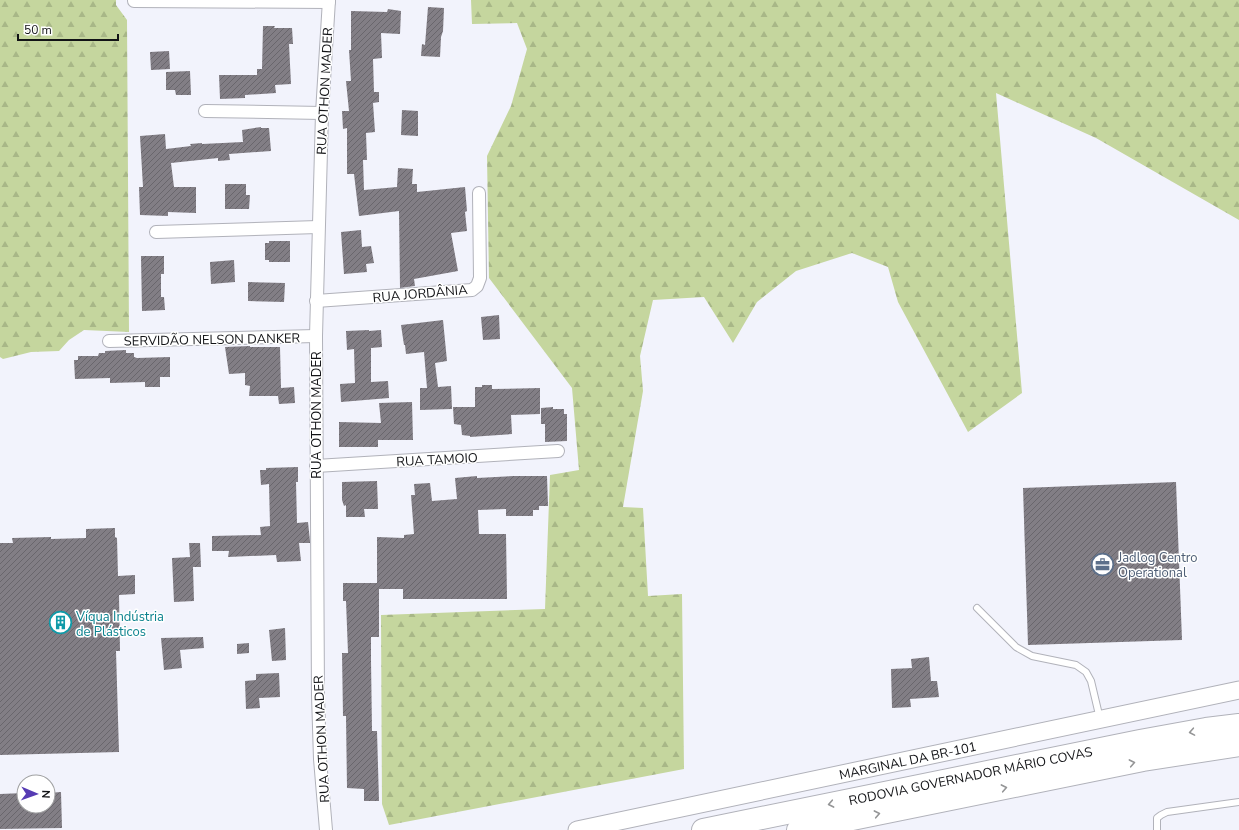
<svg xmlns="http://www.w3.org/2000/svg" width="1239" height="830" font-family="'Nunito Sans',sans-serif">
<defs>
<pattern id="forest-firs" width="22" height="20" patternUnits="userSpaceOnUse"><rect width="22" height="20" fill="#c5d69e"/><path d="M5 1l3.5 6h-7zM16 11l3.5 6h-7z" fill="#a8b787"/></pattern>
<pattern id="building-hatch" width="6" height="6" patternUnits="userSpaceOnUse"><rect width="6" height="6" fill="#827e85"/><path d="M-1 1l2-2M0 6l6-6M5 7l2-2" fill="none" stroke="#69666c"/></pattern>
</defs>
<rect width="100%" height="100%" fill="#f2f3fc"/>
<g fill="url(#forest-firs)">
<polygon points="0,0 116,0 116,5 127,20 129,332 84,330 69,340 59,351 31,352 3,359 0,357"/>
<polygon points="471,0 1239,0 1239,220 1096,138 996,93 1022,393 968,432 898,302 888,267 852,253 796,271 757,302 733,343 704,297 653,300 640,356 643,391 623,507 643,508 648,596 682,594 684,769 389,825 382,804 381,615 545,609 550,475 579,470 572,388 489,278 487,156 511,106 527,49 517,23 472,24"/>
</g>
<g fill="url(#building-hatch)">
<polygon points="428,7 444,8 443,31 441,37 440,57 421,56 422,44 425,45"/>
<polygon points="388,9 401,11 400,34 381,33 382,58 373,59 374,92 379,92 379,102 373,103 375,132 366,133 367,160 363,160 364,190 397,187 398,168 413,169 412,184 417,184 417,192 465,187 467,211 465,212 467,231 451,233 458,271 414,279 415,286 400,288 399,211 359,216 354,174 347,174 347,128 343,129 342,111 349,111 346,81 351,81 349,50 351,50 351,11 387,12"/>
<polygon points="263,26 275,26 274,28 292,28 293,44 289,44 291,84 275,85 276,93 245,95 245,98 220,99 219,75 257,75 257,69 262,69"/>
<polygon points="169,51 170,69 151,70 150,52"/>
<polygon points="190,71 191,95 176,95 175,90 166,90 166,72"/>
<polygon points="402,110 418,111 418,136 401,135"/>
<polygon points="261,127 261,128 269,128 271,151 229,154 230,160 218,161 218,158 171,163 174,187 196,187 196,213 168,212 168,216 140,215 139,187 143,187 140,136 165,134 166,149 191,146 190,144 202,143 202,144 243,142 242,130"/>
<polygon points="225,184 246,184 246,195 250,195 249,209 225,209"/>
<polygon points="361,230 362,247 371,246 374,263 366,264 367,272 344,274 341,232"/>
<polygon points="269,241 290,241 290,262 269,262 269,260 265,260 265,243 269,243"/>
<polygon points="141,256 164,256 164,274 161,274 161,297 164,297 165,310 142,311"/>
<polygon points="234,260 235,282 211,284 210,262"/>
<polygon points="248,282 285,283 284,302 248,301"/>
<polygon points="499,315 500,339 483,340 481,317"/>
<polygon points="443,320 447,361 435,363 438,387 451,386 452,409 420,410 420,388 427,388 424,352 406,354 405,345 404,345 401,325"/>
<polygon points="369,330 369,331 381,330 382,347 371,348 371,382 388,381 389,398 341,402 340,384 355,383 354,349 347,350 346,331"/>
<polygon points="250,346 250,347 280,347 281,388 294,387 295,403 279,404 278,396 249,396 250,386 245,385 245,373 229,374 225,347"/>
<polygon points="126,350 126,353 134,353 134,357 137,358 170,357 170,377 160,377 160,387 145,387 145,382 110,383 110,378 75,379 74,360 78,360 78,356 98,356 99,353 105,353 105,351"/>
<polygon points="482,385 492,385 492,389 540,388 540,414 511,415 512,434 470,437 470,436 462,435 461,425 454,424 453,407 475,407 475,387 482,387"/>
<polygon points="412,402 413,440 378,440 378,447 339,447 339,422 381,423 379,403"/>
<polygon points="553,407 553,409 564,409 564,414 567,414 567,441 545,442 545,424 541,424 541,408"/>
<polygon points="298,467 298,482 296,482 297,523 308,522 310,541 310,543 299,543 301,561 277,562 276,555 228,557 229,551 212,551 212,536 261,535 260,527 270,526 269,484 261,485 260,470 266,470 266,468"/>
<polygon points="477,476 477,478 514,476 547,476 548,506 539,506 539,510 533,510 533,516 506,516 506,509 478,510 479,534 506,534 507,599 403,599 403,589 379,589 379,637 371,637 371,660 372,731 377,731 379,801 364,801 364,789 347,788 346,716 343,716 342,653 348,653 346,601 343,601 343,583 377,583 377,537 404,538 404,535 414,534 411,495 415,495 414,484 430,483 432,501 457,499 455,478"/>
<polygon points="377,481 378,509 364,509 365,517 346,517 346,505 344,506 342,500 342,482"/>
<polygon points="1176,482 1182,640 1028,645 1023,488"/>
<polygon points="115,528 115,537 117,538 118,576 135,575 135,594 119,595 120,651 116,651 119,752 0,755 0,543 13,543 12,538 51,537 51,539 86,538 86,529"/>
<polygon points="189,543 200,543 201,567 193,567 194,601 174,602 172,558 190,557"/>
<polygon points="285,628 286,660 272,661 269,630"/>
<polygon points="203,637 204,648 180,650 182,668 164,670 161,638"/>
<polygon points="249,643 249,653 237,654 237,644"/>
<polygon points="929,657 931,681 937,681 939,697 910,699 911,707 892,708 891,669 912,668 911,659"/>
<polygon points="279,673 280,697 259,698 260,708 246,709 245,681 256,680 256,674"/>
<polygon points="61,792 62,828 0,829 0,794 24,793 24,806 48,806 48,793"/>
</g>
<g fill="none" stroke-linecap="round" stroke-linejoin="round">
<defs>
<g id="lane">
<polyline points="977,608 1016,647 1032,656 1076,665 1086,672 1091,681 1100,719"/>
<polyline points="1157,830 1157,818 1161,815 1167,812 1239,802"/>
</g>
<g id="street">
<polyline points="134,0 134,1 329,2"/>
<polyline points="205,111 322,113"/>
<polyline points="156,232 318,227"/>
<polyline points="316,301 472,290 477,286 480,278 479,193"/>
<polyline points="109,341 316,336"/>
<polyline points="316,466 558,451"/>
<polyline points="326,830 320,759 318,695 316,336 322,113 329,0"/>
</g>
<g id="secondary">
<path id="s1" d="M577,830l662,-140"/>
</g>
<g id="highway">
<path id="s2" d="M703,830l437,-89 66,-12 33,-4"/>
<polyline points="798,830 1143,760 1239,745"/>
</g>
</defs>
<use href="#lane" stroke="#b1b2ba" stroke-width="8"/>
<use href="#street" stroke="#b1b2ba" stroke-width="14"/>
<use href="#secondary" stroke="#b1b2ba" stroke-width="19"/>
<use href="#highway" stroke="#b1b2ba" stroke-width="24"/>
<use href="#lane" stroke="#fff" stroke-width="6"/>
<use href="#street" stroke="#fff" stroke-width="12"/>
<use href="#secondary" stroke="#fff" stroke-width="17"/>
<use href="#highway" stroke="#fff" stroke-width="22"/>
</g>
<defs><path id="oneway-chevron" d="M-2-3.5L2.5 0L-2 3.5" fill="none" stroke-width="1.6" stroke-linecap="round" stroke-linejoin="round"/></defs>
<g stroke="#949596">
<use href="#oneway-chevron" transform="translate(1192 732) rotate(170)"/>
<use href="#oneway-chevron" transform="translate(1132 763) rotate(-11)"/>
<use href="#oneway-chevron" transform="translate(1004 788) rotate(-11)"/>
<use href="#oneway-chevron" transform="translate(831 804) rotate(169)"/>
<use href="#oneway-chevron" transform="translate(877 814) rotate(-11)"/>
</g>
<defs>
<symbol id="office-ring" viewBox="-11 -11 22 22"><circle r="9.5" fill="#fff" stroke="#5c6f8a" stroke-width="1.5"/><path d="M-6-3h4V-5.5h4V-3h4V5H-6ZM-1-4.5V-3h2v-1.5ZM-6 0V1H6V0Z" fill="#5c6f8a"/></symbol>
<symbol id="building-ring" viewBox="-11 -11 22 22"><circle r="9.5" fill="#fff" stroke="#0f9aa8" stroke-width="1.5"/><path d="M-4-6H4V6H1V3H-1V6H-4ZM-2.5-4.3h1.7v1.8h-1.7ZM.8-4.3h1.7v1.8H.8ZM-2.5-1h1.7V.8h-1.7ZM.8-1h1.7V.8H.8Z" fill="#0f9aa8"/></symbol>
</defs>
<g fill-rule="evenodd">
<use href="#office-ring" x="1090" y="552" width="25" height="25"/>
<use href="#building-ring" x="48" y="610" width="25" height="25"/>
</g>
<g text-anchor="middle" stroke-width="3" stroke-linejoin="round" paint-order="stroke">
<g font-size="13" fill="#121316" stroke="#fff">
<text transform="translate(324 91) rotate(-87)" y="5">RUA OTHON MADER</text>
<text transform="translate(420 293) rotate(-5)" y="5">RUA JORDÂNIA</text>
<text transform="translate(212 339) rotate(-1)" y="5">SERVIDÃO NELSON DANKER</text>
<text transform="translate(316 415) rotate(-90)" y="5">RUA OTHON MADER</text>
<text transform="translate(437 459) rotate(-3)" y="5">RUA TAMOIO</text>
<text transform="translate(321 739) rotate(-93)" y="5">RUA OTHON MADER</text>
<text dy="5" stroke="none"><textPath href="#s1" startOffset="338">MARGINAL DA BR-101</textPath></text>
<text dy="5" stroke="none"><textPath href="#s2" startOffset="273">RODOVIA GOVERNADOR MÁRIO COVAS</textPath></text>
</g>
<g font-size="13" fill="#4e5e75" stroke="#fff" text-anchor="start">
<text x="1118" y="562">Jadlog Centro<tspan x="1118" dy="15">Operational</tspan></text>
</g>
<g font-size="13" fill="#0d838f" stroke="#fff" text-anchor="start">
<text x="76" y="621">Víqua Indústria<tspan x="76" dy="15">de Plásticos</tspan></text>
</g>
</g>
<g transform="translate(36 794) rotate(92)"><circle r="19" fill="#ffffff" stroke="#a0a1a2"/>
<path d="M0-3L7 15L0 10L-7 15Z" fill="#563bb3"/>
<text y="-6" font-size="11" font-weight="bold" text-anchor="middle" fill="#121316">N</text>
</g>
<path d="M18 34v6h100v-6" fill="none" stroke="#121316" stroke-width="2"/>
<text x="24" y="34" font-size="12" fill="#121316" stroke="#ffffff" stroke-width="3" paint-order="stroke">50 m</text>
</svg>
